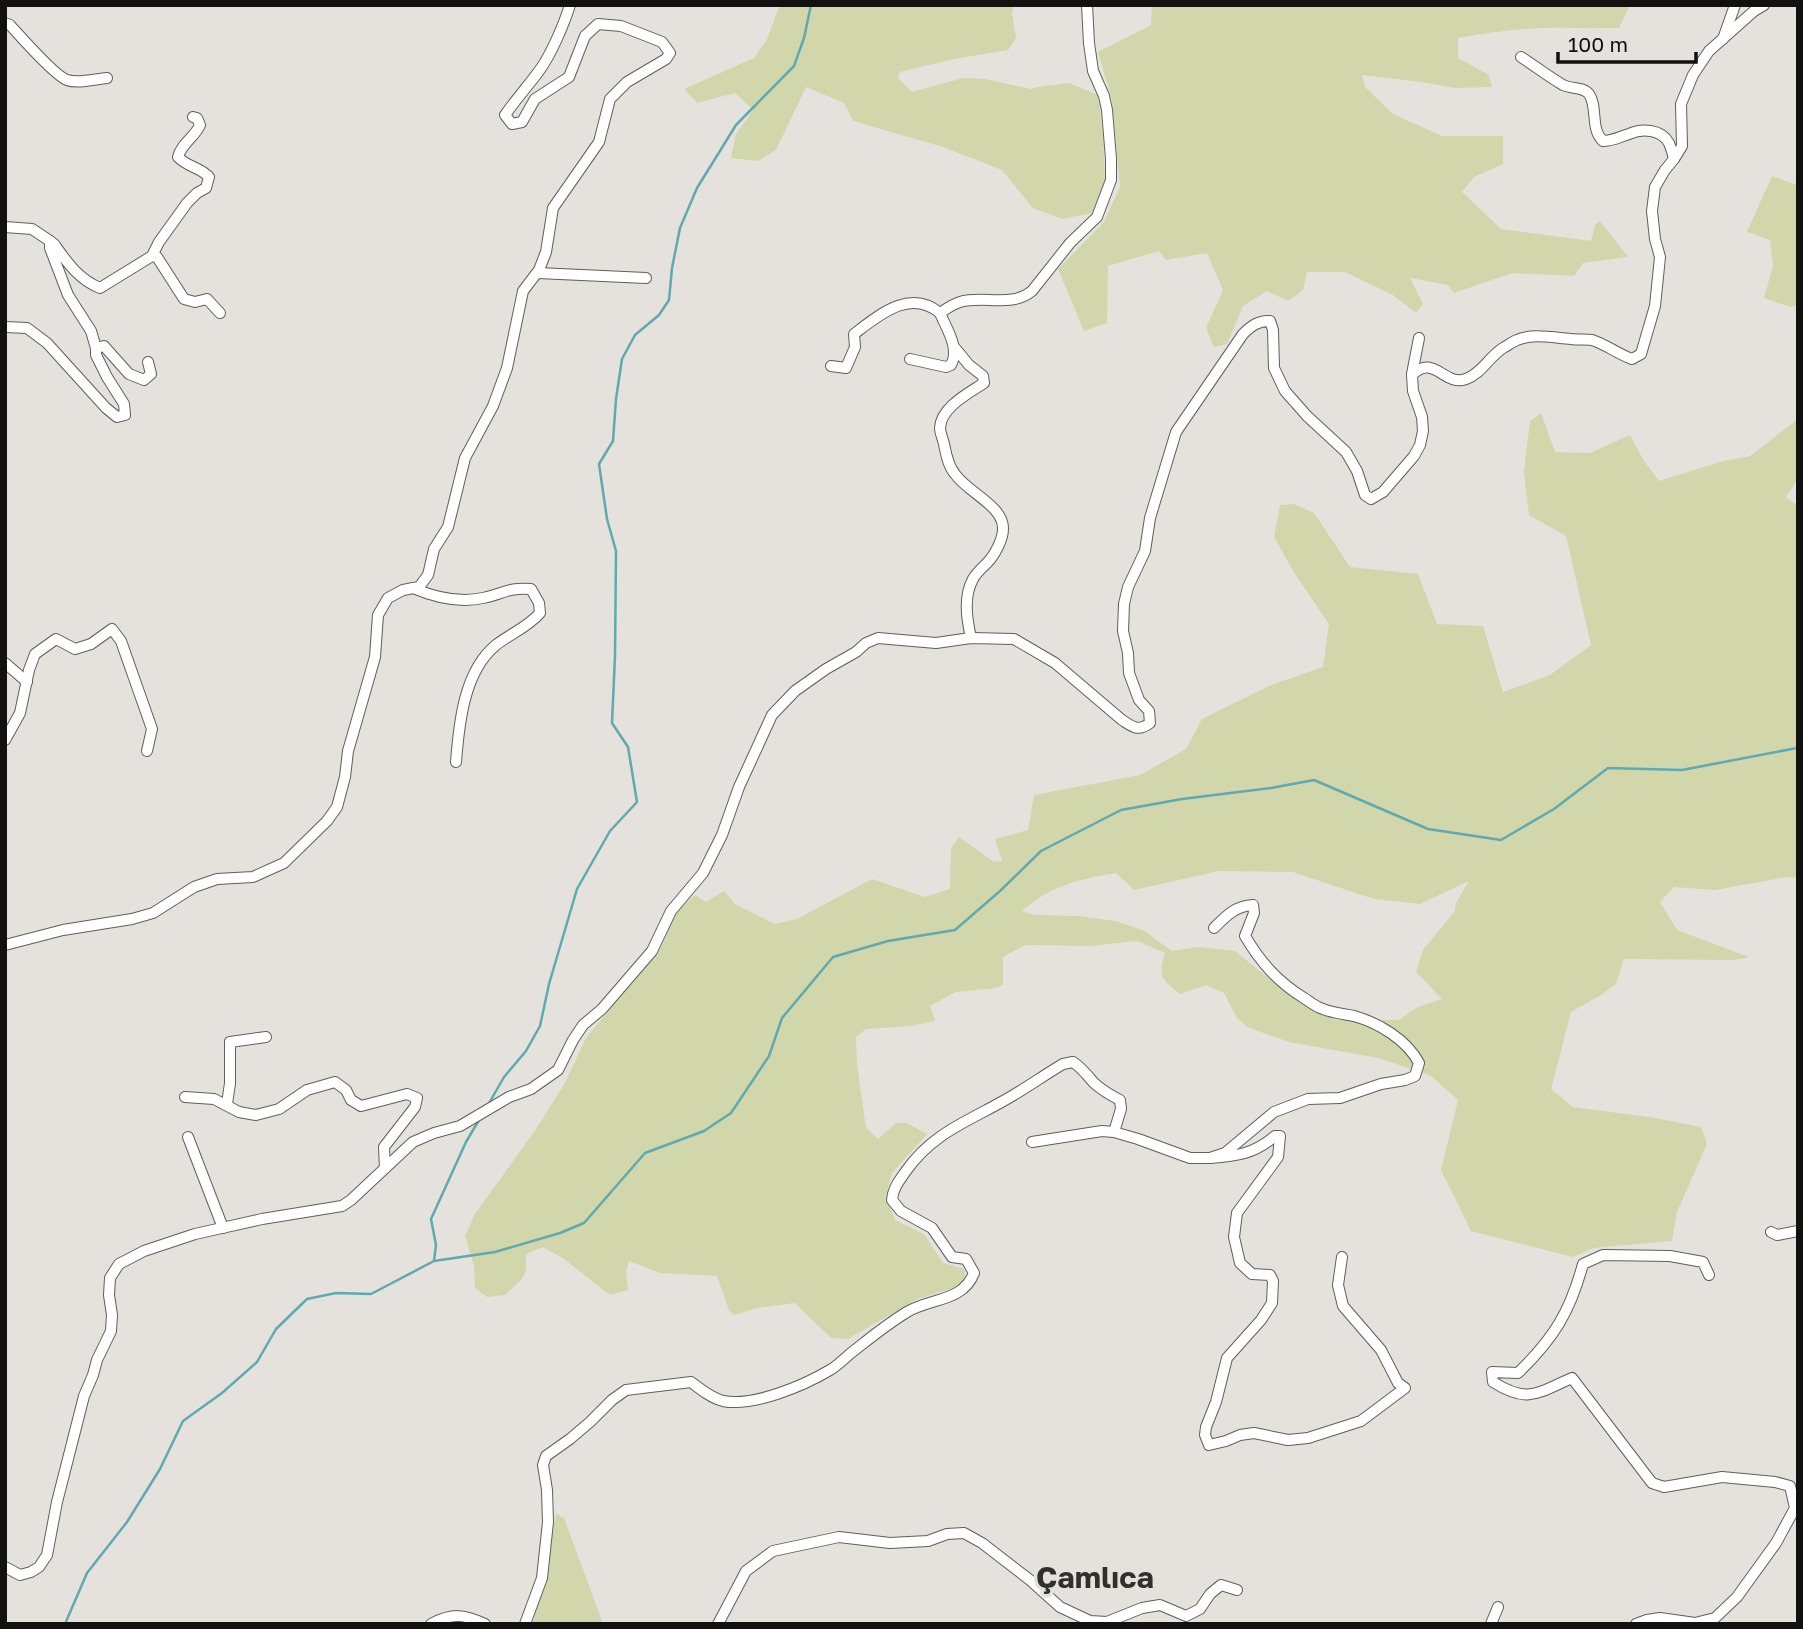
<svg xmlns="http://www.w3.org/2000/svg" width="1803" height="1629" font-family="'Golos Text',sans-serif">
<rect width="100%" height="100%" fill="#e5e2dd"/>
<g fill="#d2d6ab" fill-rule="evenodd">
<polygon points="780,5 1015,5 1012,12 1016,38 1008,50 954,59 900,72 898,78 912,92 963,78 985,79 1031,89 1038,87 1069,83 1098,95 1103,137 1105,181 1092,213 1062,219 1033,208 1002,170 943,147 853,121 844,103 806,87 776,150 758,161 731,158 736,134 753,110 735,93 697,103 684,89 754,58 767,39"/>
<path d="M1152,5h478l-11,23c-26,1 -52,-1 -78,0 -28,1 -55,5 -83,10v20l31,17 3,12 -36,1 -35,-6 -59,-7 3,12 28,27 49,22h61v28l-29,13 -12,15 39,37 90,12 4,-16 5,-4 28,36 -45,6 -9,13 -62,-3 -58,20 -6,-8 -38,-7 13,26 -7,9 -23,-18 -48,-23h-38l-4,18 -15,11 -21,-10 -24,15 -16,38 -13,3 -8,-19 17,-38 -16,-37 -41,7 -7,-9 -51,15 -1,57 -23,8 -26,-62 46,-47 16,-35 -8,-87 -14,-48 53,-27z"/>
<polygon points="1772,176 1797,185 1798,181 1798,305 1790,307 1764,298 1773,266 1770,240 1747,232"/>
<path d="M1541,413l14,39 35,1 40,-18 14,26 15,20 64,-20 27,-5 48,-37v60l-12,18 12,9v372l-11,-1 -72,13 -41,-3 -14,15 17,28 72,27 -14,3 -111,-1 -8,25 -15,11 -30,17 -20,77 22,18 76,10 52,10 6,17 -30,68 -5,29 -79,7 -20,9 -102,-26 -30,-61 17,-70 -27,-24 -52,-18 -90,-16 -42,-15 -10,-9 -13,-25 -18,-8 -26,9c-18,-15 -23,-17 -15,-41l-28,-12 -47,5 -65,-1 -22,12v28l-7,3 -40,4 -26,14 5,15 -25,5 -44,3 -10,8 1,28 9,63 12,11 18,-16h11l20,11 -35,39 -6,24 9,23 29,14 19,29 21,6 2,9 -13,10 -36,11 -69,40 -17,-1 -36,-35 -38,5 -23,7 -5,-5 -12,-34 -57,-3 -31,-12 -3,11 2,18 -18,5 -46,-36 -21,-12 -17,7v17l-5,9 -16,15 -18,2 -12,-9 -1,-22 -9,-30 10,-22 61,-85 29,-46 21,-45 75,-90 15,-36 19,-17 11,7 18,-11 11,13 40,20 22,-5 75,-40 53,18 25,-8 1,-41 8,-11 35,25 8,-1 -7,-22 33,-9 6,-35 106,-20 46,-26 16,-30 69,-34 52,-18 6,-43 -34,-50 -21,-37 6,-32 14,-1 20,9 36,54 68,7 19,50 46,2 20,66 47,-17 41,-30 -25,-109 -37,-21 -5,-43 6,-51zM1219,871l74,1 81,27 46,5 49,-23 -13,22 -1,8 -32,39 -7,22 26,27 -24,8 -20,13h-62l-19,-7 -32,-21 -50,-41 -38,-4 -25,4 -29,-21 -28,-9 -36,-5 -44,-1 -13,-4c28,-25 57,-32 94,-38l18,17z"/>
<polygon points="556,1514 564,1518 603,1624 533,1624"/>
</g>
<g fill="none" stroke-linecap="round" stroke-linejoin="round">
<g stroke="#5faab1" stroke-width="2.5">
<polyline points="488,1105 504,1077 526,1051 540,1026 549,984 577,889 610,831 637,802 628,747 612,723 615,656 616,551 607,519 599,464 613,441 616,399 622,359 635,335 659,315 669,300 672,268 680,228 697,188 736,125 794,66 804,38 811,5"/>
<polyline points="434,1261 495,1252 560,1233 584,1223 645,1153 704,1131 731,1113 769,1056 782,1018 833,957 888,941 955,930 1000,891 1041,851 1121,810 1182,799 1271,788 1314,780 1428,829 1501,840 1554,809 1608,768 1682,770 1797,748"/>
<polyline points="65,1624 87,1573 127,1522 160,1469 183,1421 222,1393 257,1362 276,1329 307,1299 336,1293 371,1294 434,1261 436,1245 431,1219 466,1142 479,1120"/>
</g>
<defs>
<g id="minor">
<path d="M5,23l5,2c10,11 45,51 57,55 11,4 28,-1 40,-2"/>
<polyline points="1723,39 1735,5"/>
<path d="M1521,57c14,9 28,20 42,28 8,4 21,2 26,9 9,13 1,35 14,47 10,0 16,-4 26,-7 13,-6 32,-5 40,9 2,5 4,11 5,16"/>
<polyline points="5,227 32,229 50,241"/>
<polyline points="152,256 157,257 184,299 195,302 207,299 220,313"/>
<polyline points="538,273 646,278"/>
<path d="M5,327l22,1 20,15 59,65 11,9 8,-2 -1,-11 -17,-27 -11,-22v-7l-5,-17 -23,-36 -18,-47v-7l4,3c13,18 24,35 46,44l52,-32 7,-14 28,-39 10,-10 9,-5 3,-11c-9,-10 -22,-10 -31,-20 3,-13 17,-20 22,-32l-3,-7 -4,-1"/>
<polyline points="96,348 104,346 129,374 144,380 151,374 148,362"/>
<path d="M955,348l14,17 14,11 1,7c-15,10 -43,24 -44,45 0,5 3,11 4,16 2,10 4,22 11,30 12,18 49,32 48,55 0,11 -9,27 -16,34 -5,5 -11,10 -14,16 -10,18 -6,41 -2,59"/>
<path d="M910,359l36,8 5,-2c9,-17 -4,-35 -11,-52"/>
<path d="M831,366l15,2 9,-21 -1,-13c25,-19 56,-46 86,-21 6,-4 13,-9 20,-11 23,-7 52,6 72,-11l38,-48 27,-26 14,-37v-21l-4,-49 -3,-14 -11,-25 -4,-28 -2,-38"/>
<polyline points="1412,374 1419,338"/>
<path d="M413,588c21,9 47,15 70,10 20,-4 25,-11 48,-9l8,14 1,10c-12,14 -30,21 -44,32 -32,26 -37,78 -40,117"/>
<polyline points="5,663 27,682"/>
<polyline points="5,740 20,713 29,670 35,654 56,639 75,649 91,644 112,629 121,641 152,729 147,751"/>
<path d="M5,945l58,-15 69,-11 21,-6 41,-26 23,-8 36,-2 31,-14 43,-42 10,-14 8,-30 3,-26 27,-94 3,-42 10,-17 15,-8 16,-3 9,-12 6,-26 14,-22 17,-69 28,-52 14,-38 16,-77 16,-21 7,-18 7,-44 46,-66 11,-43 17,-17 39,-23 4,-6 -8,-11 -41,-16 -23,-2 -13,12 -16,41 -34,22 -13,23 -10,2 -7,-9c11,-16 23,-29 34,-44 12,-16 25,-47 31,-66"/>
<polyline points="185,1097 214,1099 239,1112 256,1115 279,1109 307,1090 335,1082 346,1090 351,1100 361,1106 407,1094 417,1098 415,1107 384,1147 385,1168"/>
<polyline points="227,1104 230,1083 230,1042 266,1037"/>
<polyline points="188,1137 223,1228"/>
<path d="M1032,1142l70,-11 12,1 24,7 52,19h20l15,-5 49,-41 34,-13 32,-1 41,-14 24,-4 10,-4 4,-13c-12,-23 -40,-40 -65,-47 -10,-2 -22,-3 -31,-7 -7,-2 -13,-7 -19,-11 -26,-16 -43,-35 -59,-62l9,-23 -1,-8c-18,1 -27,11 -39,23"/>
<path d="M1210,1158c27,-2 44,-4 65,-22h5l-2,21 -41,56 -3,24 6,26 12,11 18,1 3,6 -1,22 -11,17 -34,38 -11,44 -10,25 -1,8 4,10 17,-4 14,-6 14,-2 34,7 20,-2 53,-17 44,-33 -7,-5 -17,-33 -38,-44 -5,-21 4,-28"/>
<polyline points="1771,1232 1777,1235 1798,1231"/>
<path d="M5,1567l15,8 11,-3 8,-5 8,-12 10,-53 27,-106 9,-21 4,-15 14,-29 1,-16 -3,-20 1,-17 9,-14 25,-13 51,-17 67,-15 80,-13 9,-6 62,-58 21,-9 26,-7 49,-29 22,-8 27,-19 15,-30 10,-15 19,-16 50,-58 19,-40 32,-38 19,-38 17,-48 33,-72 23,-24 31,-22 30,-17 10,-9 12,-5 58,5 35,-5 43,1 41,24 67,57c11,7 16,12 28,3l-1,-12 -10,-11 -10,-27 -1,-20 -5,-22 1,-27 4,-17 17,-36 5,-33 26,-86 67,-98c8,-8 16,-14 27,-13l3,9 1,38 11,23 22,25 39,36 11,19 8,24 6,4 12,-7 31,-36 6,-11 3,-14 -1,-14 -9,-26 -1,-16c22,-22 32,12 54,4 15,-5 23,-22 37,-31 4,-2 9,-6 14,-8 16,-7 37,-2 54,-1 7,1 15,0 21,1 13,4 26,14 40,19l9,-5 14,-48 5,-49 -5,-18 -3,-28 3,-24 10,-17 9,-11 8,-13 -1,-42 12,-29 16,-24 45,-40 10,-6"/>
<path d="M431,1624c21,-11 33,-10 54,0"/>
<path d="M525,1624l17,-46 6,-56 -1,-32 -4,-25 3,-9 24,-17 20,-17 22,-22 14,-10 65,-8c9,7 20,16 32,19 30,6 80,-15 107,-31 7,-4 14,-11 21,-17 18,-14 36,-29 56,-41 23,-14 56,-10 67,-39l-8,-14 -14,-2 -20,-29 -31,-17 -9,-11c1,-12 7,-19 14,-29 28,-40 66,-51 106,-75 17,-10 34,-22 51,-32l10,-2c9,6 14,13 21,21 8,7 16,12 26,17l1,9 -7,23"/>
<polyline points="718,1624 746,1571 773,1551 839,1537 890,1543 928,1541 947,1534 964,1533 982,1543 1030,1580 1060,1607 1090,1621 1107,1622 1142,1608 1160,1605 1186,1616 1200,1609 1210,1594 1221,1585 1237,1590"/>
<polyline points="1491,1624 1498,1607"/>
<path d="M1636,1624l11,-4 13,-2 35,5 20,-5 22,-21 39,-54 19,-35 -5,-22 -15,-4 -53,-5 -58,10 -12,-4 -80,-105c-35,15 -44,26 -79,4l-1,-10 26,1c36,-35 52,-61 65,-109l20,-9 67,1 33,6 6,13"/>
</g>
</defs>
<use href="#minor" stroke="#605e5a" stroke-width="12"/>
<use href="#minor" stroke="#fff" stroke-width="10"/>
</g>
<g text-anchor="middle" stroke-width="7" stroke-linejoin="round" paint-order="stroke">
<g font-size="30" font-weight="bold" fill="#32302c" stroke="#e5e2dd">
<text x="1095" y="1588">Çamlıca</text>
</g>
</g>
<rect width="1803" height="1629" fill="none" stroke="#121110" stroke-width="14"/>
<path d="M1558 52v10h138v-10" fill="none" stroke="#121110" stroke-width="3.5"/>
<text x="1568" y="52" font-size="21" fill="#121110" stroke="#e5e2dd" stroke-width="5" paint-order="stroke">100 m</text>
</svg>
